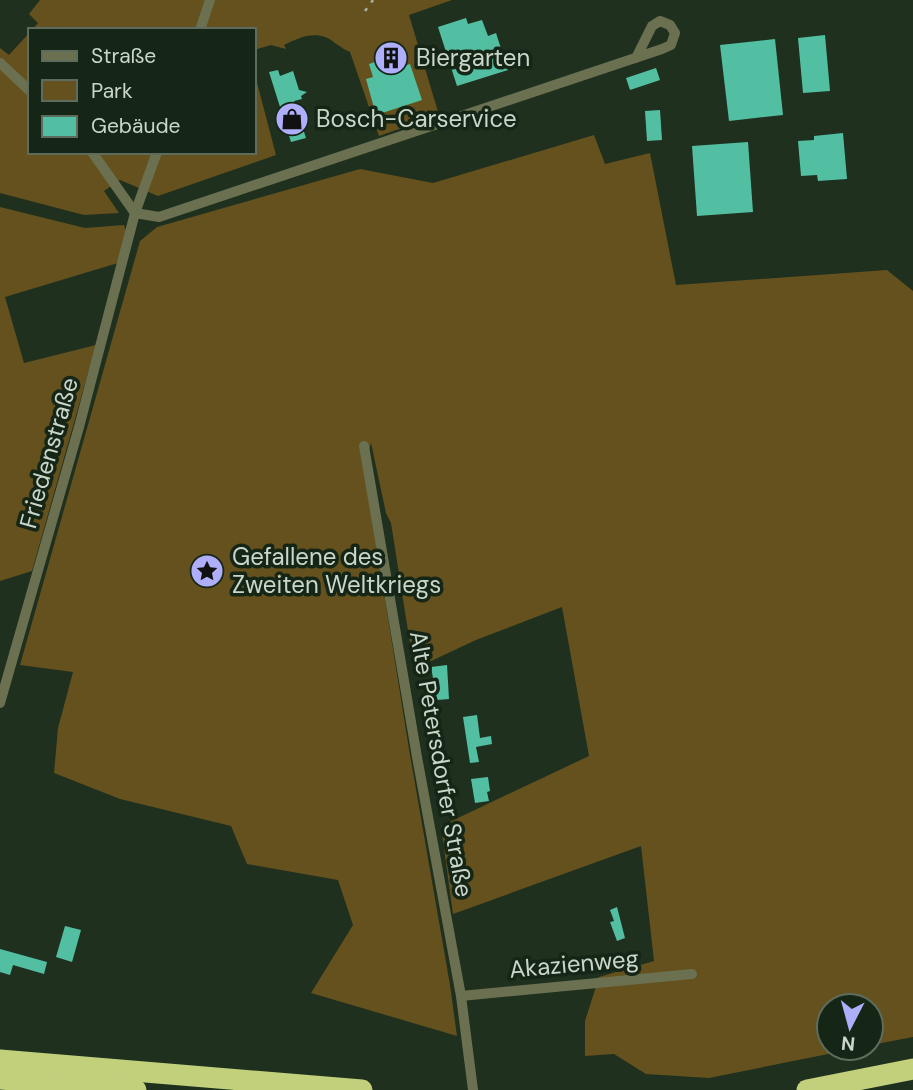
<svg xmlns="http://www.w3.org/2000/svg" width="913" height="1090" font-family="'DM Sans',sans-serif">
<rect width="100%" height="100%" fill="#1f301f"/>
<g fill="#64511d">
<path d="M40,0h412l-43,15 30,100 -60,21 -29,-84c-10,-4 -17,-12 -25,-15 -14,-5 -29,2 -41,8l2,4 -15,-4 -17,5v-20h-222l6,-7 -9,-9z"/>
<polygon points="30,32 30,152 254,152 254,71 276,155 158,196 120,180 104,191 119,213 84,215 0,193 0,48 9,55"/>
<polygon points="594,135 605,164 650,153 676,285 887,270 913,291 913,1037 871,1045 871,1006 829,1006 829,1048 858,1048 709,1078 646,1074 614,1054 585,1056 585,1021 599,977 654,961 641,846 453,914 441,826 589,756 562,607 476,640 414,669 391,523 386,513 371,443 364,468 409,749 450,985 457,1036 311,993 353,925 338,880 247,864 231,826 120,799 54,773 58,728 73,672 20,665 140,241 157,227 360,169 433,183"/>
<polygon points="0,207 85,228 124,225 126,232 118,263 5,297 24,363 96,345 32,571 0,581"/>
</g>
<g fill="#53bfa2">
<polygon points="466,18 468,24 482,20 488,36 496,33 508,70 457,86 438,27"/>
<polygon points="825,35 830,91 803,93 798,38"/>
<polygon points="775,39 783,115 729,121 720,45"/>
<polygon points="396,51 401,67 410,64 422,100 376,115 366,79 373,77 369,64 384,59 383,56"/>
<polygon points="656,68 660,80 630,90 626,78"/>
<polygon points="278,70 280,76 293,71 299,90 307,92 301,96 302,99 294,101 306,138 291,142 269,72"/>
<polygon points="660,110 662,140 647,141 645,111"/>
<polygon points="843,133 847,179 818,181 817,175 801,176 798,141 814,140 814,136"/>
<polygon points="748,142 753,212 697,216 692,146"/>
<polygon points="447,665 449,699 437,700 431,667"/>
<polygon points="477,715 480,738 491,736 492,744 476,747 479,762 470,763 463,717"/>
<polygon points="488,777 490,791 487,792 489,801 475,803 471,779"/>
<polygon points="617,907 625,938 617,941 610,922 614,921 610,910"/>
<polygon points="65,926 81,930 72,962 56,957"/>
<polygon points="0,949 47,962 44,974 13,965 10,975 0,972"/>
</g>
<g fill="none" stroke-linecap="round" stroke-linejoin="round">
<g stroke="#6a7050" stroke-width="10">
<polyline points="200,30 210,0"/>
<polyline points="0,63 30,91"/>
<polyline points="92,152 135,213 159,217 662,49 671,45 675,33 670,25 660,21 652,26 636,58"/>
<polyline points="364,446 417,757 461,996 473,1090"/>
<polyline points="0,703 79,427 135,213 157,152"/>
<polyline points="461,996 692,974"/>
</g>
<g stroke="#c2d07c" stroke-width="21">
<polyline points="0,1060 362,1090"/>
<polyline points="0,1079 136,1090"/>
<polyline points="807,1090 913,1069"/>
</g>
<polyline stroke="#a4b0a4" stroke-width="2.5" stroke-dasharray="3.5 7" stroke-linecap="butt" points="365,11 373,0"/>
</g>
<defs>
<symbol id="building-disc" viewBox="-11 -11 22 22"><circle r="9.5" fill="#afaefa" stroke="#152616"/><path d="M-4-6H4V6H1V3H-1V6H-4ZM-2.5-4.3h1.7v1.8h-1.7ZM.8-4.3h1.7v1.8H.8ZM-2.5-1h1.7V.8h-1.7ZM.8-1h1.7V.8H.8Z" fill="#111"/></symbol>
<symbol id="shop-disc" viewBox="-11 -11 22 22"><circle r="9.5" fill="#afaefa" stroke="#152616"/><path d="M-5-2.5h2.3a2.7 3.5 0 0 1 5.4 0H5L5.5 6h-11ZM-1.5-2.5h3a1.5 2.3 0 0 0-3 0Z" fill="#111"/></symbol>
<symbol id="sight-disc" viewBox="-11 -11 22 22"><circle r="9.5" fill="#afaefa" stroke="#152616"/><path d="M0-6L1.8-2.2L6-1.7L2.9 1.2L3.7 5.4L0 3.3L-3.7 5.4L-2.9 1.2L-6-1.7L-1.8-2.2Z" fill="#111"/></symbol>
</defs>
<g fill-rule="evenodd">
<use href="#building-disc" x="372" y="39" width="38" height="38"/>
<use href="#shop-disc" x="273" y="100" width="38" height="38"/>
<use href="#sight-disc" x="188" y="552" width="38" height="38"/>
</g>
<g text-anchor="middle" stroke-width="7" stroke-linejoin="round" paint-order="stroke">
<g font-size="24" fill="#cbd6cb" stroke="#152616" text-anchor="start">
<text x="416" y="66">Biergarten</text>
<text x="316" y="127">Bosch-Carservice</text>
<text x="232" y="565">Gefallene des<tspan x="232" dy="28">Zweiten Weltkriegs</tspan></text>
</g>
<g font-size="24" fill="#cbd6cb" stroke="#152616">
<text transform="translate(49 453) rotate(-74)" y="8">Friedenstraße</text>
<text transform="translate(441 764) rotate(80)" y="8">Alte Petersdorfer Straße</text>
<text transform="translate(574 964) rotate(-5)" y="8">Akazienweg</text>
</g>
</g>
<rect x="28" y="28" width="228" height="126" fill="#152616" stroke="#5e6c5e" stroke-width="2"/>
<rect x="42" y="51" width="35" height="10" fill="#6a7050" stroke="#5e6c5e" stroke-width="2"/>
<text x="91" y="63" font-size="21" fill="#cbd6cb">Straße</text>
<rect x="42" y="80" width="35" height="21" fill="#64511d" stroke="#5e6c5e" stroke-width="2"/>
<text x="91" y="98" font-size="21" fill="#cbd6cb">Park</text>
<rect x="42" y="116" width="35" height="21" fill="#53bfa2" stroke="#5e6c5e" stroke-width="2"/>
<text x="91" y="133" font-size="21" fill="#cbd6cb">Gebäude</text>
<g transform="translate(850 1027) rotate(186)"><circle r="33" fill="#152616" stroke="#5e6c5e" stroke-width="2"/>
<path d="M0-5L12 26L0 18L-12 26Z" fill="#afaefa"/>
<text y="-10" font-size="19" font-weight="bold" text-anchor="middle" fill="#cbd6cb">N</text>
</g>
</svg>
